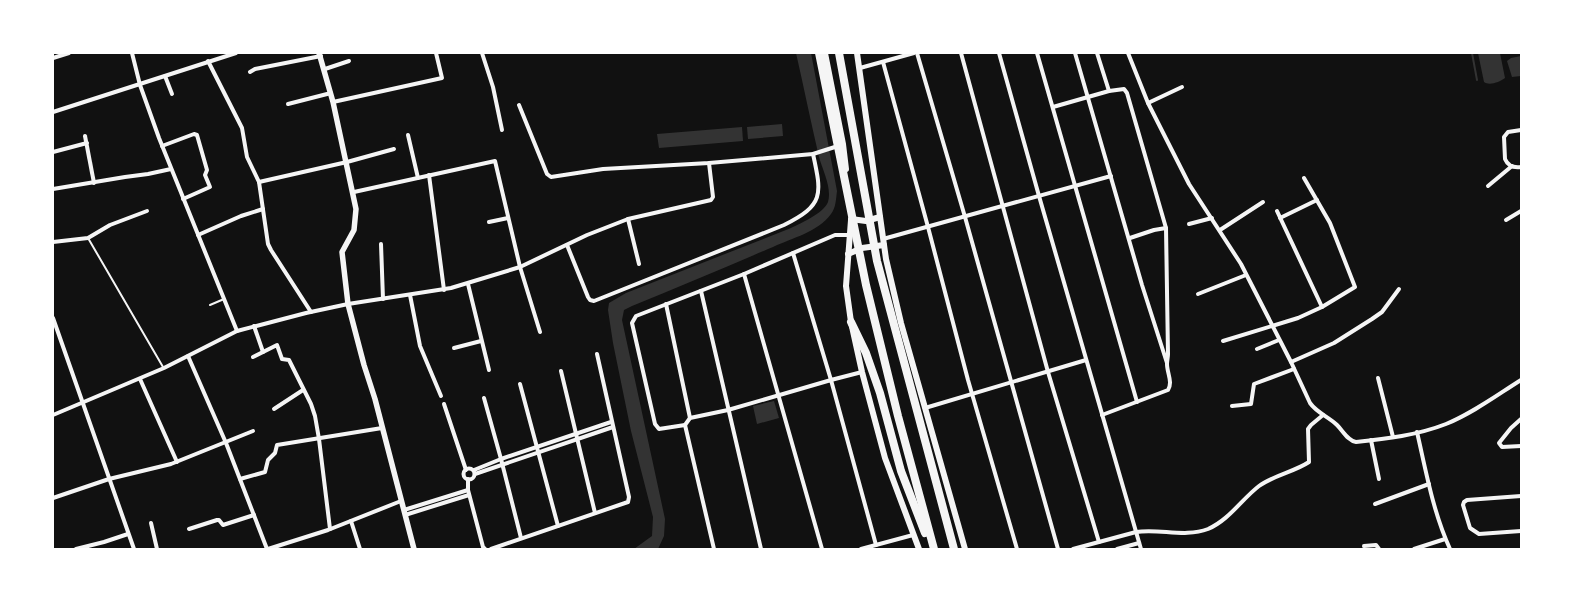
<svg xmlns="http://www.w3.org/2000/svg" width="1574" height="602" font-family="'PT Sans Narrow',sans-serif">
<rect width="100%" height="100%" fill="#111"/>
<g fill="#333">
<path d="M796,53h15l26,138c-1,7 -1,17 -6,23 -13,18 -39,24 -58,33 -47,20 -94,40 -141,59l-8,4 -2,10 43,199 -1,17 -6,13h-24l18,-13 1,-19 -22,-86 -18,-88 -5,-33 1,-7 17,-10 165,-65c10,-5 33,-15 37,-26 4,-14 -5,-31 -9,-45 -8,-34 -15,-69 -23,-104z"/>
<path d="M1478,53h22l5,25c-5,4 -16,8 -21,4z"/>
<polygon points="1521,56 1521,76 1512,77 1507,61 1511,58"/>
<polygon points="782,124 783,136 748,139 747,127"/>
<polygon points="742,127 743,141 659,148 657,134"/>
<polygon points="774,401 779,418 757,424 753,406"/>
</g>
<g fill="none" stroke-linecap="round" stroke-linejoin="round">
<polyline stroke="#333" stroke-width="2" points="1472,53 1477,80"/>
<g stroke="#f5f5f5" stroke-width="2">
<polyline points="88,238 163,367"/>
<polyline points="210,305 224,299"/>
</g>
<g stroke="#f5f5f5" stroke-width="4">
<polyline points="132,53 140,85 159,138 237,331"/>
<polyline points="482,53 493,87 502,130"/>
<polyline points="917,53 965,217 1058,549"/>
<polyline points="961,53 1048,372 1099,542"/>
<polyline points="999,53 1039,196 1141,549"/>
<polyline points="1037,53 1137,402"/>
<polyline points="1075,53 1142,285 1167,363"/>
<polyline points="1097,53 1109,91"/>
<path d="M1128,53l20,50 41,81 52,80 50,98 19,41c7,10 19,14 27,22 6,6 11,16 19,17 30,-3 62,-7 90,-18 27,-11 51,-29 75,-44"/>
<polyline points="53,58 69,53"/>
<polyline points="208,61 242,128 247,157 259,182 268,244 271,250 311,312"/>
<polyline points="883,62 928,227 968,380 1017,549"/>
<polyline points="860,68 914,53"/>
<polyline points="325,69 349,61"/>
<polyline points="250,72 255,69 321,56"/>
<polyline points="165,76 172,94"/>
<polyline points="333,102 442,78 436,53"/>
<polyline points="1148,103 1182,87"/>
<polyline points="288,104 331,93"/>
<polyline points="519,105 547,174 551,177 603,169 709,163 813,154 838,146"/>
<path d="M1053,107l56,-16 15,-2 3,4 39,135 2,126c0,3 -1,7 -1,10 0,9 6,18 1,26l-66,25"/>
<polyline points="53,112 236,53"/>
<path d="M1521,130l-13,2 -4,5 1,22c3,7 9,9 16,8"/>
<polyline points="408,135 418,178"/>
<polyline points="85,136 94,183"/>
<polyline points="162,146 194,134 197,135 207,170 205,175 210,187 183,199"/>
<polyline points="53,152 87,143"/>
<polyline points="429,175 444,290"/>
<polyline points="259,182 347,162 394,149"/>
<polyline points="1488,186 1512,166"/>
<polyline points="53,189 125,177 148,174 171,169"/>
<polyline points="354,192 495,161 520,267 540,332"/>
<polyline points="1277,211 1322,307"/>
<polyline points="1280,218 1317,200"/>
<polyline points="628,219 639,264"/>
<polyline points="1506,220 1521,211"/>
<polyline points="489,222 508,218"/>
<polyline points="1189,224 1212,218"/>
<polyline points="1220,230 1263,202"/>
<polyline points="198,235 241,216 263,209"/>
<polyline points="850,235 835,235 744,274 636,316 632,323 655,424 659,429 685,425 690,418 728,410 831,380 876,545"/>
<polyline points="1130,238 1154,230 1166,228"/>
<polyline points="883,239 1111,176"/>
<polyline points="53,242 88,238 110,225 147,211"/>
<polyline points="381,244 383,299"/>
<path d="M567,245l21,52 2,3 4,1 190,-76c40,-20 38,-30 29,-71"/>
<polyline points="793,253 831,380 862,372"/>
<polyline points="744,274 822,549"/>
<polyline points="468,284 489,370"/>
<polyline points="701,291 761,549"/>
<polyline points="1198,294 1246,275"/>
<polyline points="410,295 420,346 441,396"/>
<polyline points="666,304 690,418"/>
<polyline points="53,318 134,549"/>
<polyline points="254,326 263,352"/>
<polyline points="1223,341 1298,318 1322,307 1355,287 1330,223 1304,178"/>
<polyline points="454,348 481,341"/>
<polyline points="1257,349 1279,340"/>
<polyline points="188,356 226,443 267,549"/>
<polyline points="253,357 277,345 282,359 289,360 311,404 315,416 319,439 330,529"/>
<polyline points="1291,362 1334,343 1372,319 1382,312 1399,289"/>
<polyline points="561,371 595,513"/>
<polyline points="1378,378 1393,437"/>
<polyline points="140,379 177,462"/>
<polyline points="520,384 558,526"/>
<polyline points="484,398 501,459 521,538"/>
<polyline points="444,404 466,470"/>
<polyline points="1232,406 1251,404 1254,384 1294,369"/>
<polyline points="925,408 1086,360"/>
<polyline points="274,409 303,390"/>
<polyline points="53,415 164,368 237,331 306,313 348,304 451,288 520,267 587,235 628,219 711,200 713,197 709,163"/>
<polyline points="1521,419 1511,428 1499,443 1502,447 1521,446"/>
<polyline points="685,425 714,549"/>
<path d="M1417,432c9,39 16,80 33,117"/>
<polyline points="1371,440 1379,479"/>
<circle cx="469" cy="474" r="5.5"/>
<polyline points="474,470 501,459 611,422"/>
<polyline points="475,474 613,427"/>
<polyline points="240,479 265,472 268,460 275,453 277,445 382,428"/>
<polyline points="468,479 468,490 483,547 485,549"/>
<polyline points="1521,496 1467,500 1464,502 1463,505 1470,528 1479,534 1521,531"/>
<polyline points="53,498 109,479 171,464 253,431"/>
<polyline points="1375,504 1429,484"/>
<polyline points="404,510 468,490"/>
<polyline points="405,515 469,495"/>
<polyline points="351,521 360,549"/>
<polyline points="151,523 157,549"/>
<polyline points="189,529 217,520 219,520 223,525 254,515"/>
<polyline points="1364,546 1376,545 1379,549"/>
<polyline points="76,549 104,542 128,534"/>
<polyline points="268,549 328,530 401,501"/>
<polyline points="491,549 628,502 629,497 597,354"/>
<polyline points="861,549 913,535"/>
<path d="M1073,549l63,-17c23,-4 49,6 72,-3 21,-9 34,-30 51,-43 15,-11 35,-14 50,-24l-1,-33 3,-4 12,-10"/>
<polyline points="1117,549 1139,543"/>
<polyline points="1414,549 1445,539"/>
</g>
<polyline stroke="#f5f5f5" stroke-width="5.5" points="319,53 333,102 356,209 354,230 342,252 348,304 364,365 375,399 414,549"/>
<g stroke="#f5f5f5" stroke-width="6">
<polyline points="825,53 843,144 846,169"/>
<polyline points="857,53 886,259 901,323 965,549"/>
<polyline points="851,219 866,221 880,217"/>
<polyline points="851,220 846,286 851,322 862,372 885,458 919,549"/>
<polyline points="848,254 862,248 884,245"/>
</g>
<g stroke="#f5f5f5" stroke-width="8">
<polyline points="819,53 866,285 898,416 934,549"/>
<polyline points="839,53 877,261 954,549"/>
<polyline points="851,322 866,353 880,393 901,471 925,533"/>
</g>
</g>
<rect width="1574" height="602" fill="none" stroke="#ffffff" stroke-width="108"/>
</svg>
